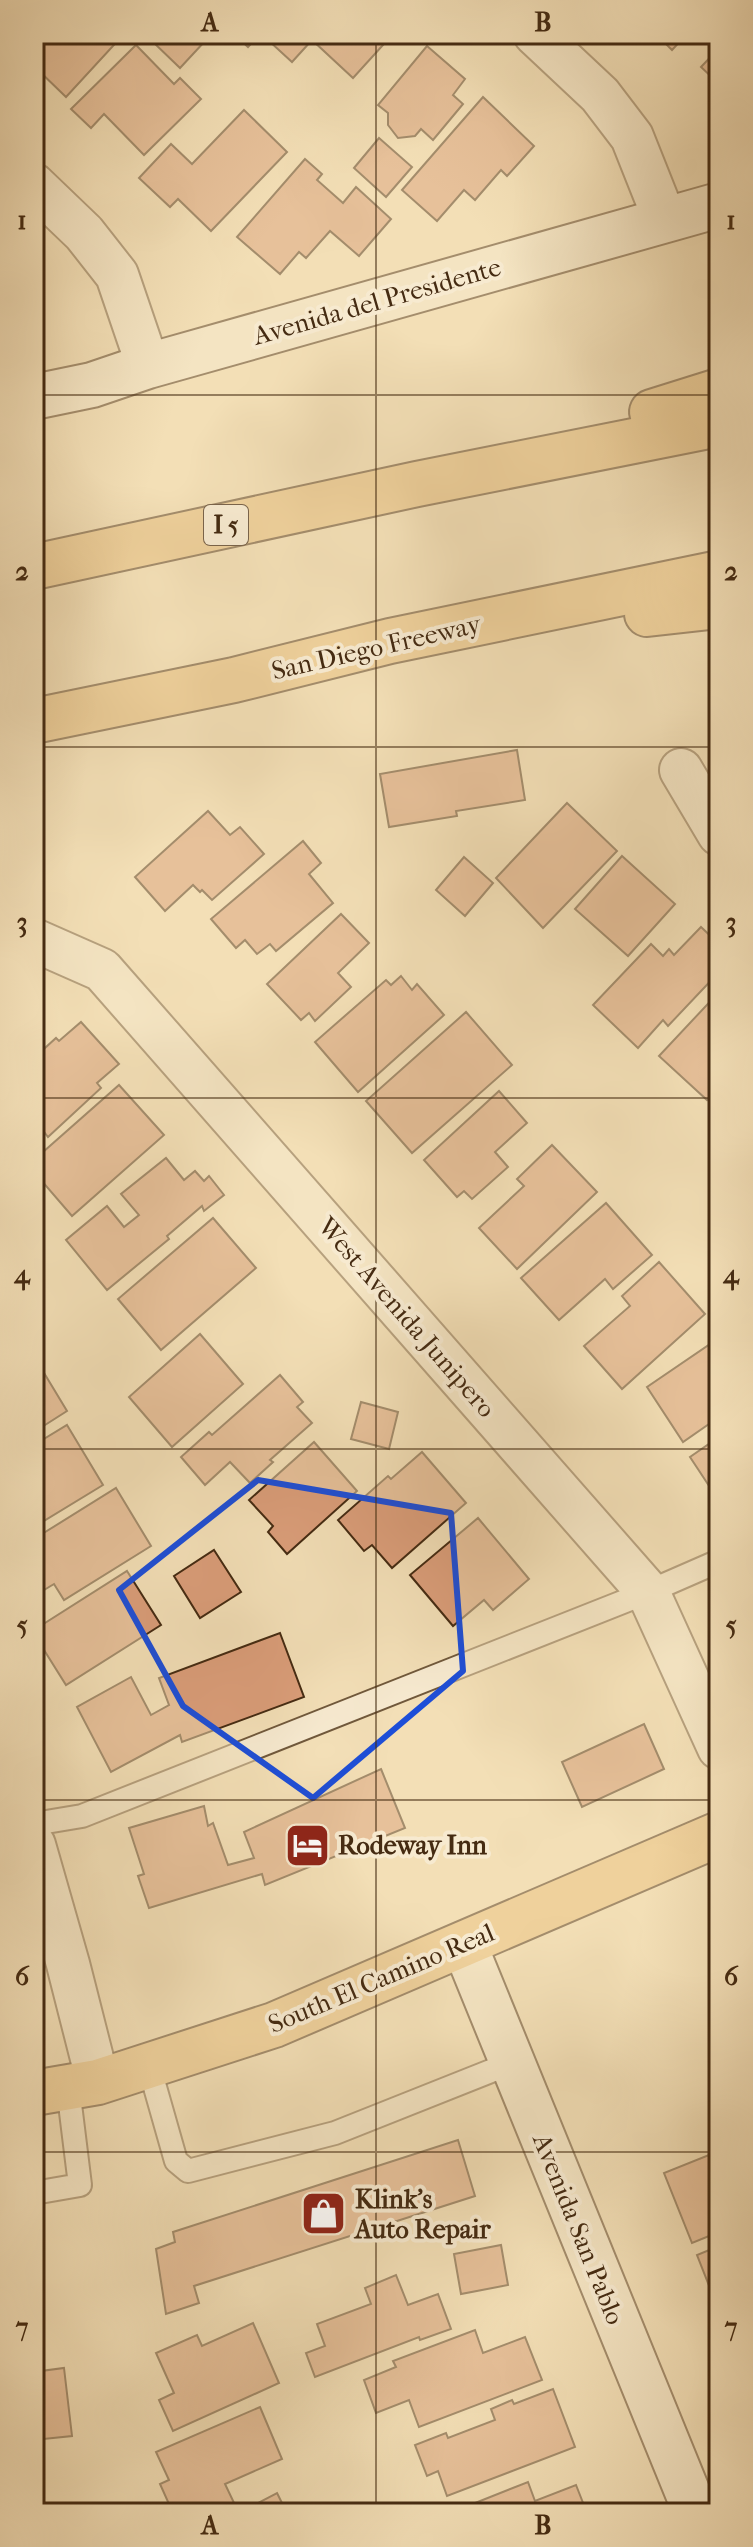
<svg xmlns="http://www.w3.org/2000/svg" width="753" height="2547" font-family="'IM FELL French Canon',serif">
<rect width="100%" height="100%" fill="#f3dfb7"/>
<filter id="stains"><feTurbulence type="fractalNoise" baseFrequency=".0025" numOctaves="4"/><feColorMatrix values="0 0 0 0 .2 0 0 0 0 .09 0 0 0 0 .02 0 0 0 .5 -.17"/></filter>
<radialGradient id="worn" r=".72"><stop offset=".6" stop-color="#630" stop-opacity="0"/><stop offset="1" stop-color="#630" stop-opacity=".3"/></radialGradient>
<g fill="#da9d79" stroke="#452b12" stroke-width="2">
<polygon points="34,34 124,34 66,97 34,66"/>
<polygon points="159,34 199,34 206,40 180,68 152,41"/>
<polygon points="234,34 260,34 248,47"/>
<polygon points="275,34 393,34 353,78 312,40 292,62 269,41"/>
<polygon points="656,34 687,34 672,50"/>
<polygon points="136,45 174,84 180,78 201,99 144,155 104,114 91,128 71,109"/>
<polygon points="427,46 465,79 453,95 463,104 433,140 421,129 415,136 398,138 388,125 388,113 378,105"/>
<polygon points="719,48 719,84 701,67"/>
<polygon points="483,97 534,146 507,176 501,170 475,200 464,190 437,221 402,190"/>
<polygon points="244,110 287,152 211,231 178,199 170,207 139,178 171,144 192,164"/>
<polygon points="379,138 412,167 386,197 354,168"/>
<polygon points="305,159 322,174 317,180 343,203 356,187 391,219 359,256 330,231 306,258 299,252 280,274 237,237"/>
<polygon points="517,750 525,800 456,811 457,816 389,827 380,774"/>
<polygon points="567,803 617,851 543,928 496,878"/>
<polygon points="208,811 230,835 240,827 264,854 212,900 202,890 200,892 193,885 165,911 135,877"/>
<polygon points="303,841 321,863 309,874 333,903 276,951 270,944 257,954 245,940 236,948 211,919"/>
<polygon points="622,856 675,904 628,956 575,909"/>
<polygon points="464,857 493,883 465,916 436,890"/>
<polygon points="341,914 369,943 338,973 351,987 315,1021 309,1013 301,1020 267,984"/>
<polygon points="701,927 719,944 719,972 668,1026 663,1020 638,1048 593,1005 651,944 663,956 669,949 674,955"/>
<polygon points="401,976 412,990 417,984 444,1015 358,1092 315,1042 386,980 391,985"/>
<polygon points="719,992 719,1087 707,1100 659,1056"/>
<polygon points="466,1012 512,1065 412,1153 366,1101"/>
<polygon points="81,1022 119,1064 97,1083 101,1088 48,1137 41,1128 34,1134 34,1058 56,1038 59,1041"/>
<polygon points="119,1085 164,1135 72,1216 34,1172 34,1160"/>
<polygon points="499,1091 527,1123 495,1152 508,1167 472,1199 464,1191 457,1197 424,1160"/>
<polygon points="552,1145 597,1192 517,1269 479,1228 524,1186 517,1179"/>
<polygon points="166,1158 184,1180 195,1171 204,1181 209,1176 224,1195 204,1211 202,1206 167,1236 169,1239 107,1290 66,1240 107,1206 124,1227 139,1215 121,1194"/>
<polygon points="606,1203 652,1255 613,1289 605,1279 559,1320 521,1278"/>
<polygon points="213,1218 256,1268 161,1350 118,1299"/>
<polygon points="659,1262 705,1314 622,1389 584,1346 630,1306 622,1296"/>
<polygon points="200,1334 243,1384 172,1447 129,1397"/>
<polygon points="719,1338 719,1417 683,1442 647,1387"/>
<polygon points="35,1358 67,1411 34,1432 34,1359"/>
<polygon points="280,1375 303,1402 297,1407 312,1423 270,1460 273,1462 250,1483 230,1462 205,1485 181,1457 209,1432 212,1435"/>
<polygon points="361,1402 398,1412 389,1449 351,1439"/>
<polygon points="67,1425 103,1485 34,1527 34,1445"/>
<polygon points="719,1437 719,1501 690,1457"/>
<polygon points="314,1442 357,1491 287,1554 268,1532 273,1526 249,1500"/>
<polygon points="422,1452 466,1503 392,1568 372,1545 364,1551 338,1520 388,1476 391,1479"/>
<polygon points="116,1488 151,1546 64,1600 54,1584 34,1596 34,1539"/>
<polygon points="478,1518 529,1579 493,1610 484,1600 453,1626 410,1575"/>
<polygon points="214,1550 241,1592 200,1618 174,1576"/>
<polygon points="127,1571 161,1625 66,1685 34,1634 34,1630"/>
<polygon points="280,1633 304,1697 182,1742 180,1735 111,1772 77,1707 131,1677 151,1715 169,1705 159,1678"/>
<polygon points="644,1724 664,1769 582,1807 562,1762"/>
<polygon points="381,1769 405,1828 265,1885 262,1874 149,1908 138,1876 144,1874 129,1828 204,1806 208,1826 213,1823 228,1865 254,1858 244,1832"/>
<polygon points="458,2140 475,2196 194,2286 199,2303 166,2314 156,2249 175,2242 173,2232"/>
<polygon points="719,2151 719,2232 692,2243 664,2173"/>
<polygon points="501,2245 508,2285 461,2294 454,2254"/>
<polygon points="719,2246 719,2311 697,2255"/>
<polygon points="396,2275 408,2305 438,2294 451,2329 420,2340 419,2337 315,2377 306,2353 325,2346 317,2324 371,2304 365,2288"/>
<polygon points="253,2323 279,2383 173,2431 159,2400 174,2393 156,2353 197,2335 202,2346"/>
<polygon points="475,2330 483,2353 525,2337 542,2380 419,2427 409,2400 376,2413 364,2380 396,2367 393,2361"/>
<polygon points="64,2368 72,2436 34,2440 34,2372"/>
<polygon points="553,2389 575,2447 447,2496 438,2471 427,2476 415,2445 446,2433 448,2438 495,2420 491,2409 512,2400 514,2404"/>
<polygon points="260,2407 282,2459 225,2484 235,2505 215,2513 173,2513 160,2484 169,2480 156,2452"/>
<polygon points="528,2482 535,2501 576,2485 587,2513 450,2513"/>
<polygon points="277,2493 287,2513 239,2513"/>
</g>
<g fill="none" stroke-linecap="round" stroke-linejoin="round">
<defs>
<g id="lane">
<polyline points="34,1824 82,1816 648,1592 719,1561"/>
<polyline points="149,2066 176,2161 188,2171 335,2133 511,2063"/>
<polyline points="34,2193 80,2185 68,2088"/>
</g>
<g id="street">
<polyline points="535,34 600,95 632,137 665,220"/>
<polyline points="34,185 84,233 117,275 148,366"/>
<polyline points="681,770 719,834"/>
<polyline points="34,940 102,970 648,1592 719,1748"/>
<polyline points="34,1845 68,1964 98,2082"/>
</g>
<g id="secondary">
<polyline points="34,397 92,385 148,366 719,205"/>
<polyline points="464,1944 696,2513"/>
</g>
<polyline id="primary" points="34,2093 98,2082 274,2025 719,1834"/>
<g id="highway">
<polyline points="652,412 719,391"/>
<polyline points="34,567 417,484 719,424"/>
<polyline points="647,614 719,606"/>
<polyline points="34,721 234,680 390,641 719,573"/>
</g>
</defs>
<use href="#lane" stroke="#70583b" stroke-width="26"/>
<use href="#street" stroke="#70583b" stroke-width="46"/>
<use href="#secondary" stroke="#452b12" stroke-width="48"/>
<use href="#primary" stroke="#452b12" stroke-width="48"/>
<use href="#highway" stroke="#452b12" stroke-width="48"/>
<use href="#lane" stroke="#f7ead0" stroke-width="22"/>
<use href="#street" stroke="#f7ead0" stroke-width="42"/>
<use href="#secondary" stroke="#f7ead0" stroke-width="44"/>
<use href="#primary" stroke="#eac07c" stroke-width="44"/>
<use href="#highway" stroke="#eac07c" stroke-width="44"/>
</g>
<path d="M0 0H753V2547H0ZM258,1480l193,33 12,158 -150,127 -130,-92 -64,-116z" fill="#f3dfb7" fill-opacity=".55" fill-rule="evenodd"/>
<path fill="none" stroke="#1d4ed8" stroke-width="6" stroke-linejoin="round" d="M258,1480l193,33 12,158 -150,127 -130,-92 -64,-116z"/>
<path fill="none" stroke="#452b12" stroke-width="2" stroke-opacity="0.55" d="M376,34v2479M34,395h685M34,747h685M34,1098h685M34,1449h685M34,1800h685M34,2152h685"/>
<defs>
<symbol id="hotel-square" viewBox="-11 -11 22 22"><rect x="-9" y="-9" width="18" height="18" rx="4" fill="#8f2418" stroke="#f7ead0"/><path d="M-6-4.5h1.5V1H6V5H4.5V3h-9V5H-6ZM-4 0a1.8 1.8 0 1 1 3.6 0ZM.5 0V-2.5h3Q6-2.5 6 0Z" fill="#fff"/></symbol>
<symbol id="shop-square" viewBox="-11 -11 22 22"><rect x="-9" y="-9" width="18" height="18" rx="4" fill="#8f2418" stroke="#f7ead0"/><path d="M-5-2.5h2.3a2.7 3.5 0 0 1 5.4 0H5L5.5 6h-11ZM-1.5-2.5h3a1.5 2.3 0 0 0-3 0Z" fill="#fff"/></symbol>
</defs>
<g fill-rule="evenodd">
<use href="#hotel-square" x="282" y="1820" width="51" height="51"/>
<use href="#shop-square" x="298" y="2188" width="51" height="51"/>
</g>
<g text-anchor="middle" stroke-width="8" stroke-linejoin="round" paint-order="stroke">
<rect fill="#f7ead0" stroke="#7a644b" stroke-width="2" x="204" y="505" width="44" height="40" rx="6"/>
<g font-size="24" font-weight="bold" fill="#452b12">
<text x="226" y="533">I 5</text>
</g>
<g font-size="26" fill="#452b12" stroke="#f7ead0">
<text transform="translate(377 301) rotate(-16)" y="9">Avenida del Presidente</text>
<text transform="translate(376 647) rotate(-13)" y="9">San Diego Freeway</text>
<text transform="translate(407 1317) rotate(49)" y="9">West Avenida Junipero</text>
<text transform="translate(381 1978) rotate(-23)" y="9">South El Camino Real</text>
<text transform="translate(579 2229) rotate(68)" y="9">Avenida San Pablo</text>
</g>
<g font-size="26" font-weight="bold" fill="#452b12" stroke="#f7ead0" text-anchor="start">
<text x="338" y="1854">Rodeway Inn</text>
<text x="355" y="2208">Klink's<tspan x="355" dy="30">Auto Repair</tspan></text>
</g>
</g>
<rect width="753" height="2547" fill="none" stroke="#f3dfb7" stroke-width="88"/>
<rect x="44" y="44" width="665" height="2459" fill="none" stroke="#452b12" stroke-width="3"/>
<g font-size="26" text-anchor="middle" font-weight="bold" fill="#452b12">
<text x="210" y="31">A</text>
<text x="543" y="31">B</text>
<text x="22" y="229">1</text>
<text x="731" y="229">1</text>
<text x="22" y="580">2</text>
<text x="731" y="580">2</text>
<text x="22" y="931">3</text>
<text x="731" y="931">3</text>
<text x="22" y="1283">4</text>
<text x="731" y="1283">4</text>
<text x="22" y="1634">5</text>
<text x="731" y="1634">5</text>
<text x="22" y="1985">6</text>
<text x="731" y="1985">6</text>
<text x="22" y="2336">7</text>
<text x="731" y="2336">7</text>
<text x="210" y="2534">A</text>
<text x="543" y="2534">B</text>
</g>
<rect width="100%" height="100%" filter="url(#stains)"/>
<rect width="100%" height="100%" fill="url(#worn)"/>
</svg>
